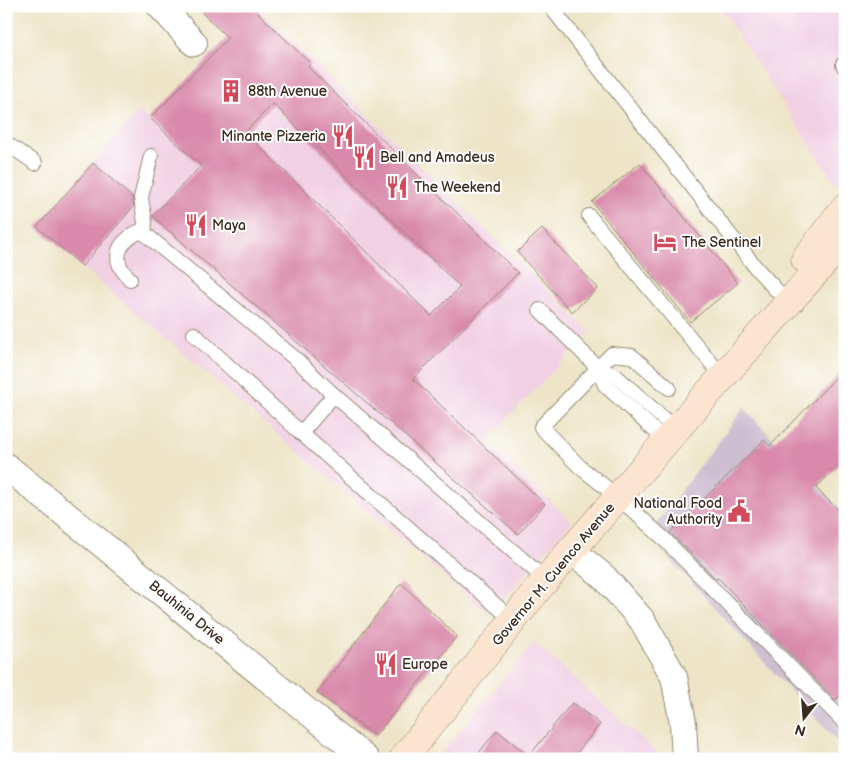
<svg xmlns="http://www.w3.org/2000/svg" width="851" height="765" font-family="'Balsamiq Sans',sans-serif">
<rect width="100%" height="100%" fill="#fff"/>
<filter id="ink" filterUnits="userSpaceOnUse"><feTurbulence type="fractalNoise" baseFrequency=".02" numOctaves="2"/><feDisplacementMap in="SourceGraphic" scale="10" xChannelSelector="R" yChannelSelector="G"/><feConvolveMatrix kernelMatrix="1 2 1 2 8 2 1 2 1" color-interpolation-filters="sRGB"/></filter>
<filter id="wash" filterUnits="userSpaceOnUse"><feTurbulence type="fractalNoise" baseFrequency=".0096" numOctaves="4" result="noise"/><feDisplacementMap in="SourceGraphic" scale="20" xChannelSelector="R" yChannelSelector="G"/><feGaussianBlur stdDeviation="1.12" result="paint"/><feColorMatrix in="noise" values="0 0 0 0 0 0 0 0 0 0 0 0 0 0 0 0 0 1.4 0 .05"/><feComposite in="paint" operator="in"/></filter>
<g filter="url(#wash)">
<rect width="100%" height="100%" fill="#eee5c8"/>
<g fill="#f1d0e3">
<polygon points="719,6 845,6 845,177 837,186"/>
<polygon points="257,7 590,332 486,441 572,522 489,615 35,227 138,112 149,119"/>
<polygon points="534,642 662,757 663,759 437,759"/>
</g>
<polygon fill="#cebed1" points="744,408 845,514 845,750 648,535"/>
<g id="blocks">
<g fill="#d98aaa" fill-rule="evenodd">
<path d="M195,6h56l60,58 -3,3 210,206 -105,106 132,125 -27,30 -365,-317v-2l48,-49 -51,-48 78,-80zM273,104l187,183 -29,29 -186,-184z"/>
<polygon points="93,163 132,197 134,206 82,266 37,227"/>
<polygon points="640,163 738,283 690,322 592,202"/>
<polygon points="542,229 598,288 572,312 517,252"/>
<polygon points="845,368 845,458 816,488 845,517 845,691 835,700 718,578 716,579 670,532 764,440 770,446"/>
<polygon points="401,583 457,636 375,736 317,693"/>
<polygon points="572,703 600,724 572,759 474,759 497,730 529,756"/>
</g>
</g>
</g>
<g filter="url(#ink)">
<use href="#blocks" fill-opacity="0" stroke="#948873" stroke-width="1"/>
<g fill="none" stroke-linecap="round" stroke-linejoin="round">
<defs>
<g id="lane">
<polyline points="550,6 757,269 778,292"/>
<polyline points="843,64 845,68"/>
<polyline points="6,143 35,163"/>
<polyline points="589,216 722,376"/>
<polyline points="144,233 145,222 141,198 151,156"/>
<path d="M130,279c-4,-4 -10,-11 -11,-16 -4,-15 8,-25 19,-31l6,1 154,128 36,34 212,185"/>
<polyline points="540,310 598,368 612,354 632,356 669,388"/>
<polyline points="194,334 301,433 499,608 512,621"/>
<polyline points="598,368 541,427 580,467 618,497 662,537 845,723"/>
<polyline points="598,368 605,385 666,441"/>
<polyline points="598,368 616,376 676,430"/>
<polyline points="301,433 334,395"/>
</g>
<g id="street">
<polyline points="160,6 194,43"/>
<polyline points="6,466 366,759"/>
<polyline points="572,551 604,577 642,620 674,677 683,723 685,759"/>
</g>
<g id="secondary">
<polyline points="805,259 845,207"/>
<polyline points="403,759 537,590 694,409 845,239"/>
</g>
</defs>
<use href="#lane" stroke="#948873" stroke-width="16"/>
<use href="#street" stroke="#948873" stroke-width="28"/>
<use href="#secondary" stroke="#948873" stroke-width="29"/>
<use href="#lane" stroke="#fff" stroke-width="14"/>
<use href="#street" stroke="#fff" stroke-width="26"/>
<use href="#secondary" stroke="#fce5d0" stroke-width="28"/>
</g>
</g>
<defs>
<symbol id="building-bare" viewBox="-9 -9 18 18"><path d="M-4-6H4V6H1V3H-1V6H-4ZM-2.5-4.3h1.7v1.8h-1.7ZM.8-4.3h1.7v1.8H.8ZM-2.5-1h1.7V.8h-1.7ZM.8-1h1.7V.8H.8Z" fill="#d1495b" stroke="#fff" stroke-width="2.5" paint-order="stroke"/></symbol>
<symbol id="restaurant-bare" viewBox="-9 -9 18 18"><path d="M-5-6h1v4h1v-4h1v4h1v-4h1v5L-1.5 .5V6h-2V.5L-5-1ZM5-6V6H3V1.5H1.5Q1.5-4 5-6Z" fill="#d1495b" stroke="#fff" stroke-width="2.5" paint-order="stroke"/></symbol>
<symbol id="hotel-bare" viewBox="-9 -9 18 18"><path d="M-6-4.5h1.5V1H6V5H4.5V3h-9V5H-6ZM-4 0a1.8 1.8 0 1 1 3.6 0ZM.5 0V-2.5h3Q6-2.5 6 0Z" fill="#d1495b" stroke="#fff" stroke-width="2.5" paint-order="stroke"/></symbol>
<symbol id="civic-bare" viewBox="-9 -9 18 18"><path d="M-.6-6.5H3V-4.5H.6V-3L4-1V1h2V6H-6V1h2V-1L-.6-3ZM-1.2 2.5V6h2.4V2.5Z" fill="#d1495b" stroke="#fff" stroke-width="2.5" paint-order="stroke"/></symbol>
</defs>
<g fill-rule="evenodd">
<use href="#building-bare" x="215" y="75" width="32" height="32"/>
<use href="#restaurant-bare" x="327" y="120" width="32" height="32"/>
<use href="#restaurant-bare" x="348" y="141" width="32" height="32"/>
<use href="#restaurant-bare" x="381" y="171" width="32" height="32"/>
<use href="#restaurant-bare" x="180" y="209" width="32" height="32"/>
<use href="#hotel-bare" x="649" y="226" width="32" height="32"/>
<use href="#civic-bare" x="723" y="495" width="32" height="32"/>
<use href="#restaurant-bare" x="370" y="648" width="32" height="32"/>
</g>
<g text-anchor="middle" stroke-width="4" stroke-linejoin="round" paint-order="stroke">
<g font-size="14" fill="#3b2a1e" stroke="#fff" text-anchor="start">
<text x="248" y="96">88th Avenue</text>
<text x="326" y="141" text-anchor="end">Minante Pizzeria</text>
<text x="380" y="162">Bell and Amadeus</text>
<text x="414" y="192">The Weekend</text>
<text x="212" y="230">Maya</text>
<text x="682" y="247">The Sentinel</text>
<text x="722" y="508" text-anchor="end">National Food<tspan x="722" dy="16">Authority</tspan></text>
<text x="402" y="669">Europe</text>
</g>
<g font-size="14" fill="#3b2a1e" stroke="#fff">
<text transform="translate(553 574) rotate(-50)" y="5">Governor M. Cuenco Avenue</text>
<text transform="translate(187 612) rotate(39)" y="5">Bauhinia Drive</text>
</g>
</g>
<rect width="851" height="765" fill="none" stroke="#fff" stroke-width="25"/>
<g transform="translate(804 718) rotate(197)" stroke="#ffffff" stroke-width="4" paint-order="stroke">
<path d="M0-4L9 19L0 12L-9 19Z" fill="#3b2a1e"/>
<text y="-8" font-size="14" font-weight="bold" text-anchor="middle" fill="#3b2a1e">N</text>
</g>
</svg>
